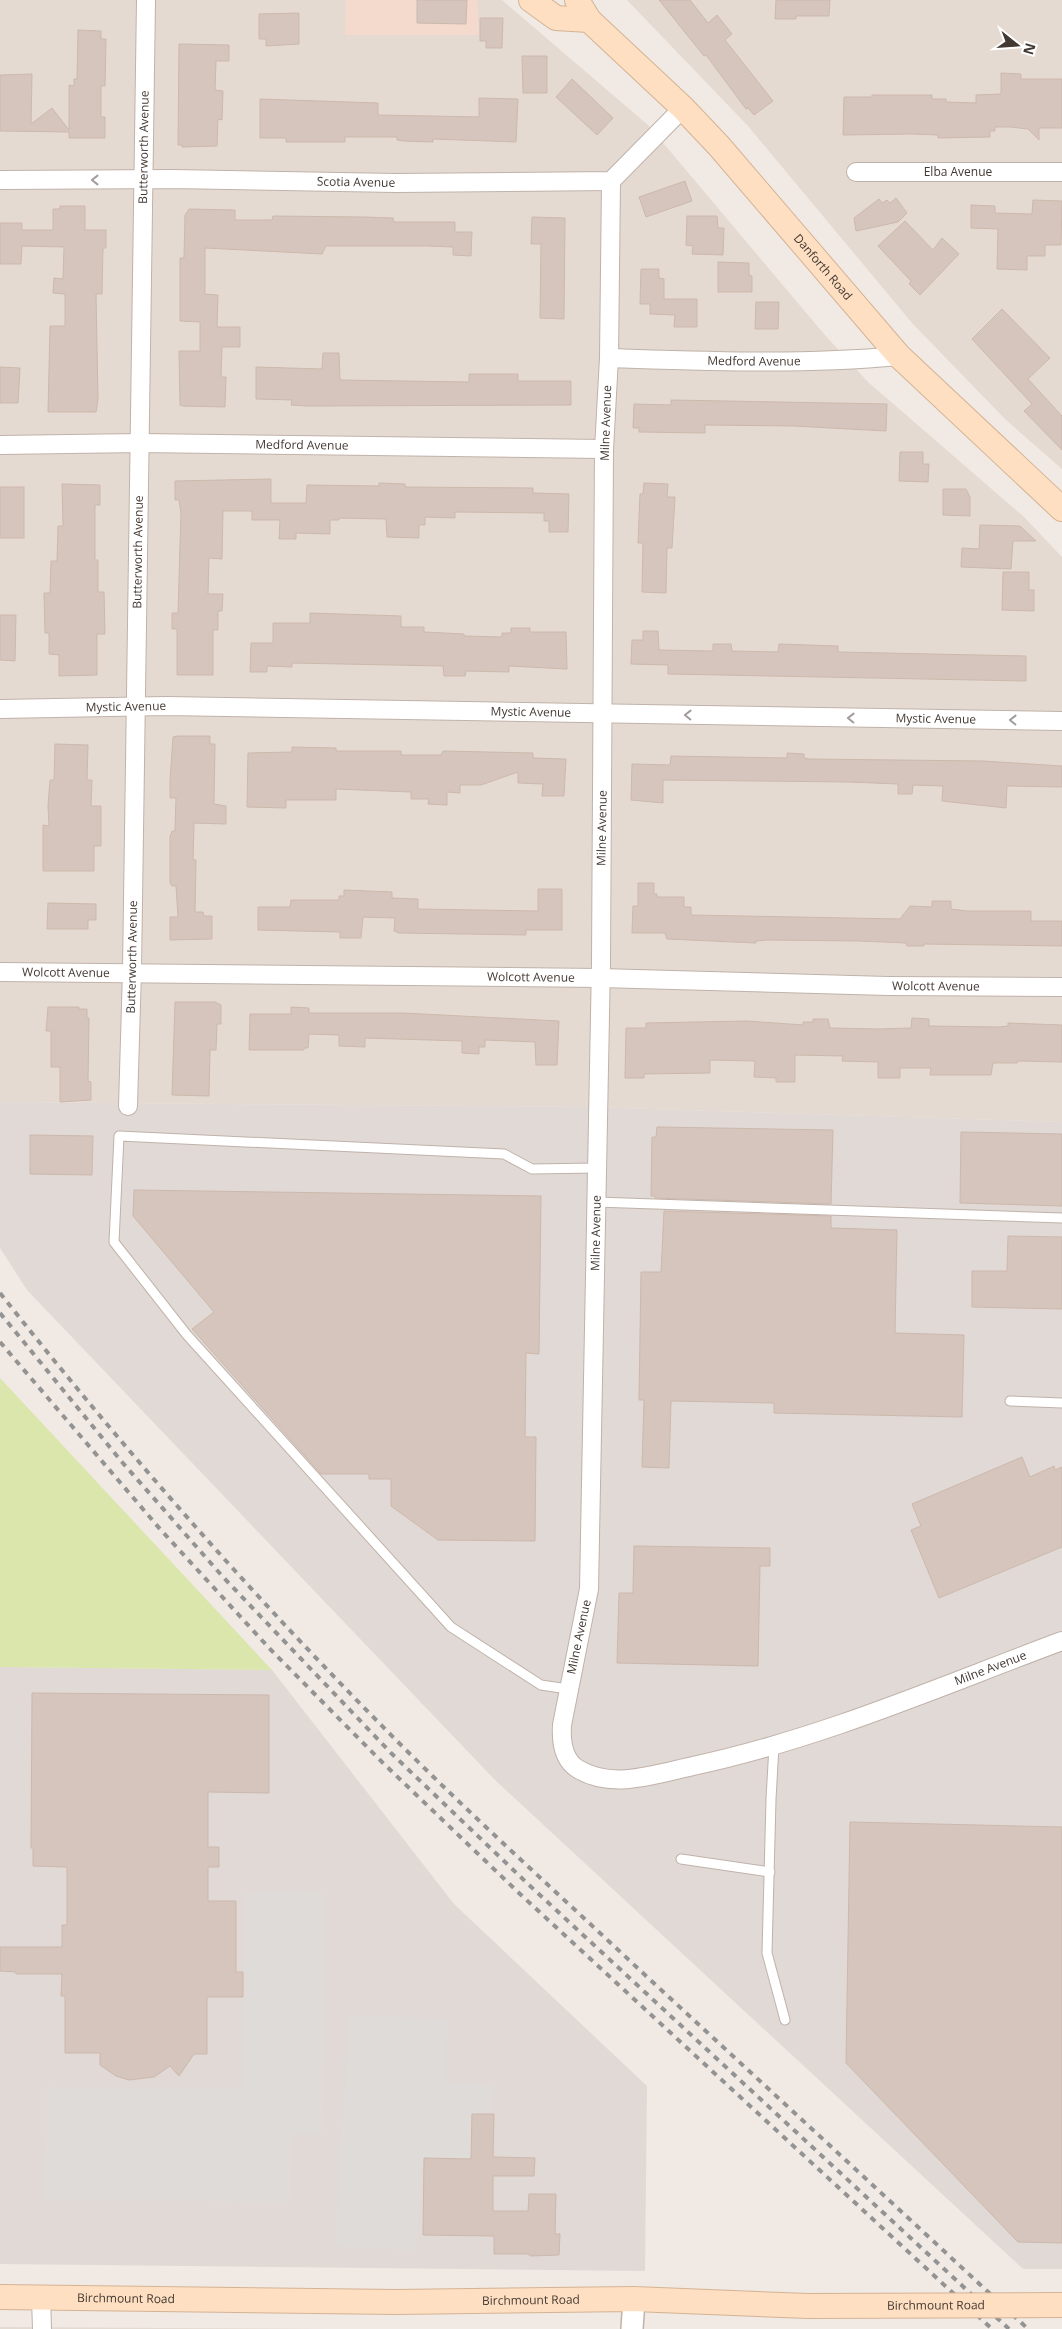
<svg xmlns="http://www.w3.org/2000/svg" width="1062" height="2329" font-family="'Open Sans',sans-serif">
<rect width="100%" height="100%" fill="#f1e9e3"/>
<g fill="#e5dad1">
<polygon points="0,0 346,0 346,35 478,35 477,0 502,0 648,125 824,334 868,382 1024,517 1062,557 1062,1122 587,1107 0,1102"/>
<polygon points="627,0 1062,0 1062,469 1005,419 912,323 748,126"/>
<polygon points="0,2327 330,2329 0,2329"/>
</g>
<polygon fill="#f4dacd" points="346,0 477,0 479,35 345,35"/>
<g fill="#e0d9d5">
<polygon points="0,1102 587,1107 1062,1122 1062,2269 1023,2269 495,1780 27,1290 0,1248"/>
<polygon points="0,1667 272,1670 454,1904 647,2086 645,2271 0,2264"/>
</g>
<polygon fill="#dbe6ac" points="0,1378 272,1670 0,1667"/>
<g fill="#dfdbd9">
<polygon points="246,1892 325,1893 322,2134 291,2134 290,2202 45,2199 47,2087 243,2089"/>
<polygon points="349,2015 448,2020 445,2083 492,2085 487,2172 421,2168 416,2250 335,2246"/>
</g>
<g fill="#d6c5bc" stroke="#cdb8ac">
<polygon points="417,0 467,0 466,24 417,23"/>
<polygon points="659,0 690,0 708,23 717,15 732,34 725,40 773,101 754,115 748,108 746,109 706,55 704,56"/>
<polygon points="776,0 830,0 829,16 796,16 796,19 775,19"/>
<polygon points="299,13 299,44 266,46 266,39 259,39 259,14"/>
<polygon points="480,18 503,18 502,48 486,48 486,41 480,41"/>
<polygon points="78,30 101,31 101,39 106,39 105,86 101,86 101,117 105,117 105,138 69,138 69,132 0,131 0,75 32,74 31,124 52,108 69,130 69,85 74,86 74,79 77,79"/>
<polygon points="179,44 229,45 229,61 216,61 215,90 223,91 222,120 218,119 217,146 182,147 182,145 178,145"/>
<polygon points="522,56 547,56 547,93 523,93"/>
<polygon points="1001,73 1021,74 1021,79 1062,79 1062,128 1039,128 1039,140 1028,129 1011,127 995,127 995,131 990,131 990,137 938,138 938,135 913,134 843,135 844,97 872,97 872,95 932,95 932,99 946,99 946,102 976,103 976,95 1001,94"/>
<polygon points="572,79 613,118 597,135 556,97"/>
<polygon points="479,98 518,99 516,142 433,139 433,142 403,141 397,140 397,137 345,137 345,142 286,142 286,138 260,138 260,99 378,103 378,115 479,117"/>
<polygon points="685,181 692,201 646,217 639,197"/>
<polygon points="896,198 907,213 898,222 856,231 854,218 879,199 882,203 887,200 890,203"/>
<polygon points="1033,200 1062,201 1061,245 1045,245 1045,256 1027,256 1027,270 997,269 998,229 971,228 971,205 995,206 995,213 1032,214"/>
<polygon points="60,206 85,206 85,230 106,230 106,248 103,248 102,294 96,294 98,399 96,412 48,412 50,326 65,326 65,294 53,293 54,278 63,279 64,247 22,246 21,264 0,264 0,223 22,223 22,230 53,230 53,209 60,209"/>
<polygon points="189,209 235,210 235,220 272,220 273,216 363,217 393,218 394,222 455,222 455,232 472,232 471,256 453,255 453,247 427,246 326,246 322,254 205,248 205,294 218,295 217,327 240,327 240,347 222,347 221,377 226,377 225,407 183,406 180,405 179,351 200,351 200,322 180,321 180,258 184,258 185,215"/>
<polygon points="687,216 717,216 718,228 724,228 723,255 692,254 693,246 686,245"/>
<polygon points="532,217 565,218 564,319 540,318 541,244 531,244"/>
<polygon points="905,221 933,250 942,238 959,254 920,295 909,284 911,281 878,246"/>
<polygon points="718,262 749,263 749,275 752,276 752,292 718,292"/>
<polygon points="641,269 659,269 659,278 664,279 664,299 697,299 697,327 674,327 675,315 650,314 650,304 640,304"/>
<polygon points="756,302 779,302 778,329 755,329"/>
<polygon points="1002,309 1050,358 1028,379 1062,416 1062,450 1024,411 1032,404 972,339"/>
<polygon points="323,353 339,353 340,380 469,382 469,374 518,374 518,381 571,381 571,405 308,406 291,405 292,400 256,399 256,367 322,369"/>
<polygon points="0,367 20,368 18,403 0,403"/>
<polygon points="671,400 887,404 886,431 794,426 705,425 705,433 639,432 639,428 633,428 634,404 671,405"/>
<polygon points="900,452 923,452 923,464 929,464 928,482 899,481"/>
<polygon points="271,479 271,503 306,503 307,485 379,486 379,483 405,484 405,487 533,488 533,493 569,494 568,532 549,532 549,521 544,521 544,513 455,512 455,518 425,517 425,525 419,525 419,538 387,537 386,519 339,518 339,520 330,520 330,534 296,533 296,539 279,539 280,520 252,520 252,511 223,511 222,559 209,558 208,594 223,594 222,611 218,611 218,630 213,630 213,675 177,675 177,629 172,629 172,613 178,613 181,513 179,500 175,500 175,481"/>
<polygon points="644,483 668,484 667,497 675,497 672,548 667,548 666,593 642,592 643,543 638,543 640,494 643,494"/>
<polygon points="62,484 100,485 100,505 95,505 95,560 98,560 98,592 104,592 105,634 97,634 97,675 59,676 59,655 49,654 49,633 45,633 44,593 50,593 51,561 57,561 58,526 63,526"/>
<rect x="0" y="487" width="24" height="51"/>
<polygon points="943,489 966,489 970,497 970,516 943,515"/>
<polygon points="980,525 1020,526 1036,541 1013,541 1011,569 961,567 962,548 979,549"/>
<polygon points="1003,572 1029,572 1029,590 1034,590 1034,611 1002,610"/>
<polygon points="310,613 401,616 401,627 424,627 424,632 464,634 464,636 502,637 502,633 511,633 511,628 530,628 530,632 566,632 567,669 509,666 509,672 466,671 465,676 444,676 443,666 292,663 292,667 267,666 267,672 250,672 251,643 273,643 273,623 310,623"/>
<polygon points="0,615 16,615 15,661 0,660"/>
<polygon points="643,631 658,631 659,650 713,651 713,644 731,644 732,651 778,652 779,644 838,646 838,652 1026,656 1026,681 668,674 668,665 631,664 632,640 643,640"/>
<polygon points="178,736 210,736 210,744 215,744 214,804 226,806 226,824 194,823 193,860 196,860 195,912 203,912 204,916 212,916 212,939 170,940 170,917 178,917 176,886 172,886 170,883 170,837 172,831 175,831 176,798 170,798 170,781 173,737"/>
<polygon points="55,744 88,745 87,780 92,780 91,806 101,806 101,846 94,846 94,871 43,871 43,825 49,826 48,806 50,780 54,780"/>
<polygon points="292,747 336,748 336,751 401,751 401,755 441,755 443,751 533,753 533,758 566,759 564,796 542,796 543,784 518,783 518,772 481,785 460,785 460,793 447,792 447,805 428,804 429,799 411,799 411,792 336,789 336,800 286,800 286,808 247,807 248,753 292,752"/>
<polygon points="787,753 804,754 804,758 810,759 983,761 1062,766 1062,787 1007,786 1006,808 942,801 943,786 913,785 912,794 898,794 898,784 848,782 663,780 663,803 631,800 632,764 670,765 671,756 787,758"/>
<polygon points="638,883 654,883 654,894 657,894 657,897 684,897 684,907 691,907 691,915 900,919 910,906 932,907 932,901 951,901 951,909 967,911 1031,911 1031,921 1062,921 1062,946 924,944 924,946 907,946 906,943 859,941 768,940 756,941 756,943 667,939 665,933 632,933 633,906 638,906"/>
<polygon points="538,889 562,889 562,930 526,930 526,935 399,933 394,931 395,918 363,917 361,938 340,938 340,932 258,930 258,907 290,907 291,900 339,900 339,896 344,896 344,890 392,892 392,898 418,899 418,909 538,911"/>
<polygon points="48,903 96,904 96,920 88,920 88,929 47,929"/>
<polygon points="175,1002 215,1002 221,1005 221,1024 217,1024 216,1050 210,1050 209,1096 172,1095"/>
<polygon points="48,1007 79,1007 79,1009 87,1009 87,1018 89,1018 88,1081 91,1082 91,1100 60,1102 60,1067 51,1067 51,1031 46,1031"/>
<polygon points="291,1007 309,1008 309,1013 403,1013 559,1021 557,1065 536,1065 535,1042 485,1040 485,1047 479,1047 479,1054 462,1053 462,1041 365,1038 365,1047 339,1046 339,1035 309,1034 308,1048 304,1048 304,1050 249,1050 250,1014 291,1014"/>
<polygon points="912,1018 929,1019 929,1026 999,1027 1008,1026 1008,1023 1062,1025 1062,1062 1017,1061 1017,1063 993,1063 991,1075 930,1075 931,1068 900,1068 900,1078 878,1078 878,1062 842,1061 843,1056 795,1055 795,1082 776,1082 776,1078 754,1077 755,1061 710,1060 710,1073 644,1074 644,1078 625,1078 626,1028 646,1028 646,1023 747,1021 803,1025 803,1022 813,1022 813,1019 828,1019 830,1028 878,1029 911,1028"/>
<polygon points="657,1127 833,1130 831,1204 655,1198 655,1196 651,1196 652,1137 656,1137"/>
<polygon points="961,1132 1062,1134 1062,1206 960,1203"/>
<polygon points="30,1135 93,1136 92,1175 30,1174"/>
<polygon points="134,1190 541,1196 539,1354 526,1353 525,1437 536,1437 535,1541 438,1540 391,1506 391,1479 369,1479 369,1474 321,1474 192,1329 214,1312 133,1216"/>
<polygon points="664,1211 831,1216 831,1228 897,1230 895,1333 964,1335 962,1417 774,1413 774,1403 671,1401 669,1468 642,1467 644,1400 639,1400 641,1272 661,1272"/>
<polygon points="1008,1236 1062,1237 1062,1309 972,1307 972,1271 1007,1271"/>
<polygon points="1022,1457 1030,1477 1054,1466 1055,1470 1062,1467 1062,1547 939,1598 911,1530 921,1526 912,1504"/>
<polygon points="634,1546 770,1548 770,1566 760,1566 758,1666 617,1663 619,1593 633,1593"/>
<polygon points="32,1693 269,1695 269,1793 208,1792 208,1847 219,1847 219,1867 208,1867 208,1901 236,1901 236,1972 243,1972 243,1997 207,1997 207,2054 194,2054 179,2076 170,2066 154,2077 129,2080 116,2076 100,2065 100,2053 65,2053 65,1996 61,1996 62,1974 16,1974 16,1972 0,1971 0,1947 62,1947 62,1925 67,1925 67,1867 33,1866 33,1848 31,1848"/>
<polygon points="850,1822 1062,1827 1062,2243 1018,2242 846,2063"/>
<polygon points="472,2114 494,2114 493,2157 535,2158 534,2176 493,2176 493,2211 528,2211 529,2194 556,2194 555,2234 560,2234 559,2255 530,2256 528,2254 494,2254 494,2236 423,2235 424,2158 471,2159"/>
</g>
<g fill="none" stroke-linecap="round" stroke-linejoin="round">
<defs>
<g id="service">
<polyline points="596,1202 1062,1218"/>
<polyline points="1010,1401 1062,1403"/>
<polyline points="568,1689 541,1685 451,1627 187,1335 114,1242 119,1136 504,1154 532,1169 597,1168"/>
<polyline points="774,1746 771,1799 767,1953 785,2020"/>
<polyline points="681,1859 770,1872"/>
</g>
<g id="minor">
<path id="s1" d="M856,172h206"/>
<path id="s2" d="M0,180l173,-1 223,4 215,-2 72,-73"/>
<path id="s3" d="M611,181l-2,177 -5,91 -3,514 -12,626 -27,136c-1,16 1,35 16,44 34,21 79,5 115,-3 130,-28 245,-79 369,-125"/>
<path id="s4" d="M609,358c97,3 193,7 290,-2"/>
<path id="s5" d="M0,445l140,-2 464,6"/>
<path id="s6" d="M0,709l166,-3 896,15"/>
<path id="s7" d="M0,972l600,6 288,8 174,1"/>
<path id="s8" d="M128,1106l4,-135 14,-971"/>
<polyline points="41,2297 42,2329"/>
</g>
<polyline id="tertiary" points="632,2329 634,2299"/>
<g id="secondary">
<polyline points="531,0 556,18 589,20"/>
<path id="s9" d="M577,0l12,20 94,88 36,38 180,210 163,153"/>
<path id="s10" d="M0,2297l396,5 238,-3 174,7"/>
</g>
</defs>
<use href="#service" stroke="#c0b2a9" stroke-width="11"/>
<use href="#minor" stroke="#c0b2a9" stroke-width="20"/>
<use href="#tertiary" stroke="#c0b2a9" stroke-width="24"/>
<use href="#secondary" stroke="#d4b395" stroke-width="26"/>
<use href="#service" stroke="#fff" stroke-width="9"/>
<use href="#minor" stroke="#fff" stroke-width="18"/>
<use href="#tertiary" stroke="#fff" stroke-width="21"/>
<use href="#secondary" stroke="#fedfc1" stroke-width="24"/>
<g stroke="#939393" stroke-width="4" stroke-dasharray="6 6" stroke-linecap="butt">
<path d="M0,1293c124,157 257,308 399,450 80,80 164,155 246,232 128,118 256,236 383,354"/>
<polyline points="0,1313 122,1462 223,1577 391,1753 528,1884 1009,2329"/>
<polyline points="0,1342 160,1529 270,1649 383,1763 520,1894 992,2329"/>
</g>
<defs>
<g id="secondary-bridge">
<path id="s11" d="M808,2306l254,-1"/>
</g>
</defs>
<use href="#secondary-bridge" stroke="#d4b395" stroke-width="26" stroke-linecap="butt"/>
<use href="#secondary-bridge" stroke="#fedfc1" stroke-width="24"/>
</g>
<defs><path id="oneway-chevron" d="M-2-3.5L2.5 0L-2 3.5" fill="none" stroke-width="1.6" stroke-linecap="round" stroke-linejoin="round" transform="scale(1.25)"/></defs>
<g stroke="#a19c99">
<use href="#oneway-chevron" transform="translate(95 180) rotate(180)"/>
<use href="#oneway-chevron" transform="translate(688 715) rotate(-179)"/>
<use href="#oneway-chevron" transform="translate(851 718) rotate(-179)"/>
<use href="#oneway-chevron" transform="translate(1013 720) rotate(-179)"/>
</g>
<g text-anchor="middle" stroke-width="5" stroke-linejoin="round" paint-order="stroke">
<g font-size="12" fill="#433933" stroke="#fff">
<text dy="4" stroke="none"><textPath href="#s8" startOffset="959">Butterworth Avenue</textPath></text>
<text dy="4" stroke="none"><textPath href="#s1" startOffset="102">Elba Avenue</textPath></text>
<text dy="4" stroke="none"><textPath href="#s2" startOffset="356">Scotia Avenue</textPath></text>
<text dy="4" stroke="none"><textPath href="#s9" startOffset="364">Danforth Road</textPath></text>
<text dy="4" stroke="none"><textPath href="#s4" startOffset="145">Medford Avenue</textPath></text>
<text transform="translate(606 423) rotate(-88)" y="4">Milne Avenue</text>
<text dy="4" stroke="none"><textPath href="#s5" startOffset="302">Medford Avenue</textPath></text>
<text dy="4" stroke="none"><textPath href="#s8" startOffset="554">Butterworth Avenue</textPath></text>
<text dy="4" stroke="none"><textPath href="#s6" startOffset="126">Mystic Avenue</textPath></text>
<text dy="4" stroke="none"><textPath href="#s6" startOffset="531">Mystic Avenue</textPath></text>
<text dy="4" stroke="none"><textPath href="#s6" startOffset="936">Mystic Avenue</textPath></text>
<text transform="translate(602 828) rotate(-89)" y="4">Milne Avenue</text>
<text dy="4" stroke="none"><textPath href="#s8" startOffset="149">Butterworth Avenue</textPath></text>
<text dy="4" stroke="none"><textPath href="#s7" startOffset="66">Wolcott Avenue</textPath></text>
<text dy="4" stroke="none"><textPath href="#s7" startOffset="531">Wolcott Avenue</textPath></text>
<text dy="4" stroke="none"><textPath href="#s7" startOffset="936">Wolcott Avenue</textPath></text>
<text transform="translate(596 1233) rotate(-89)" y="4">Milne Avenue</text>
<text transform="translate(579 1637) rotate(-78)" y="4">Milne Avenue</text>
<text dy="4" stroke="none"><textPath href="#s3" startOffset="2028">Milne Avenue</textPath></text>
<text dy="4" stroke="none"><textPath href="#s10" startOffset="126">Birchmount Road</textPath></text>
<text dy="4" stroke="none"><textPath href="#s10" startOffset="531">Birchmount Road</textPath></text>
<text dy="4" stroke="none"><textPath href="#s11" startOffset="128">Birchmount Road</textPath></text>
</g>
</g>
<g transform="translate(1017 45) rotate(107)" stroke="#ffffff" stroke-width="4" paint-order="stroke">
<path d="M0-4L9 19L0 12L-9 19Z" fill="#433933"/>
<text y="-8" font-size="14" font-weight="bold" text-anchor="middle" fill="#433933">N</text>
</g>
</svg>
